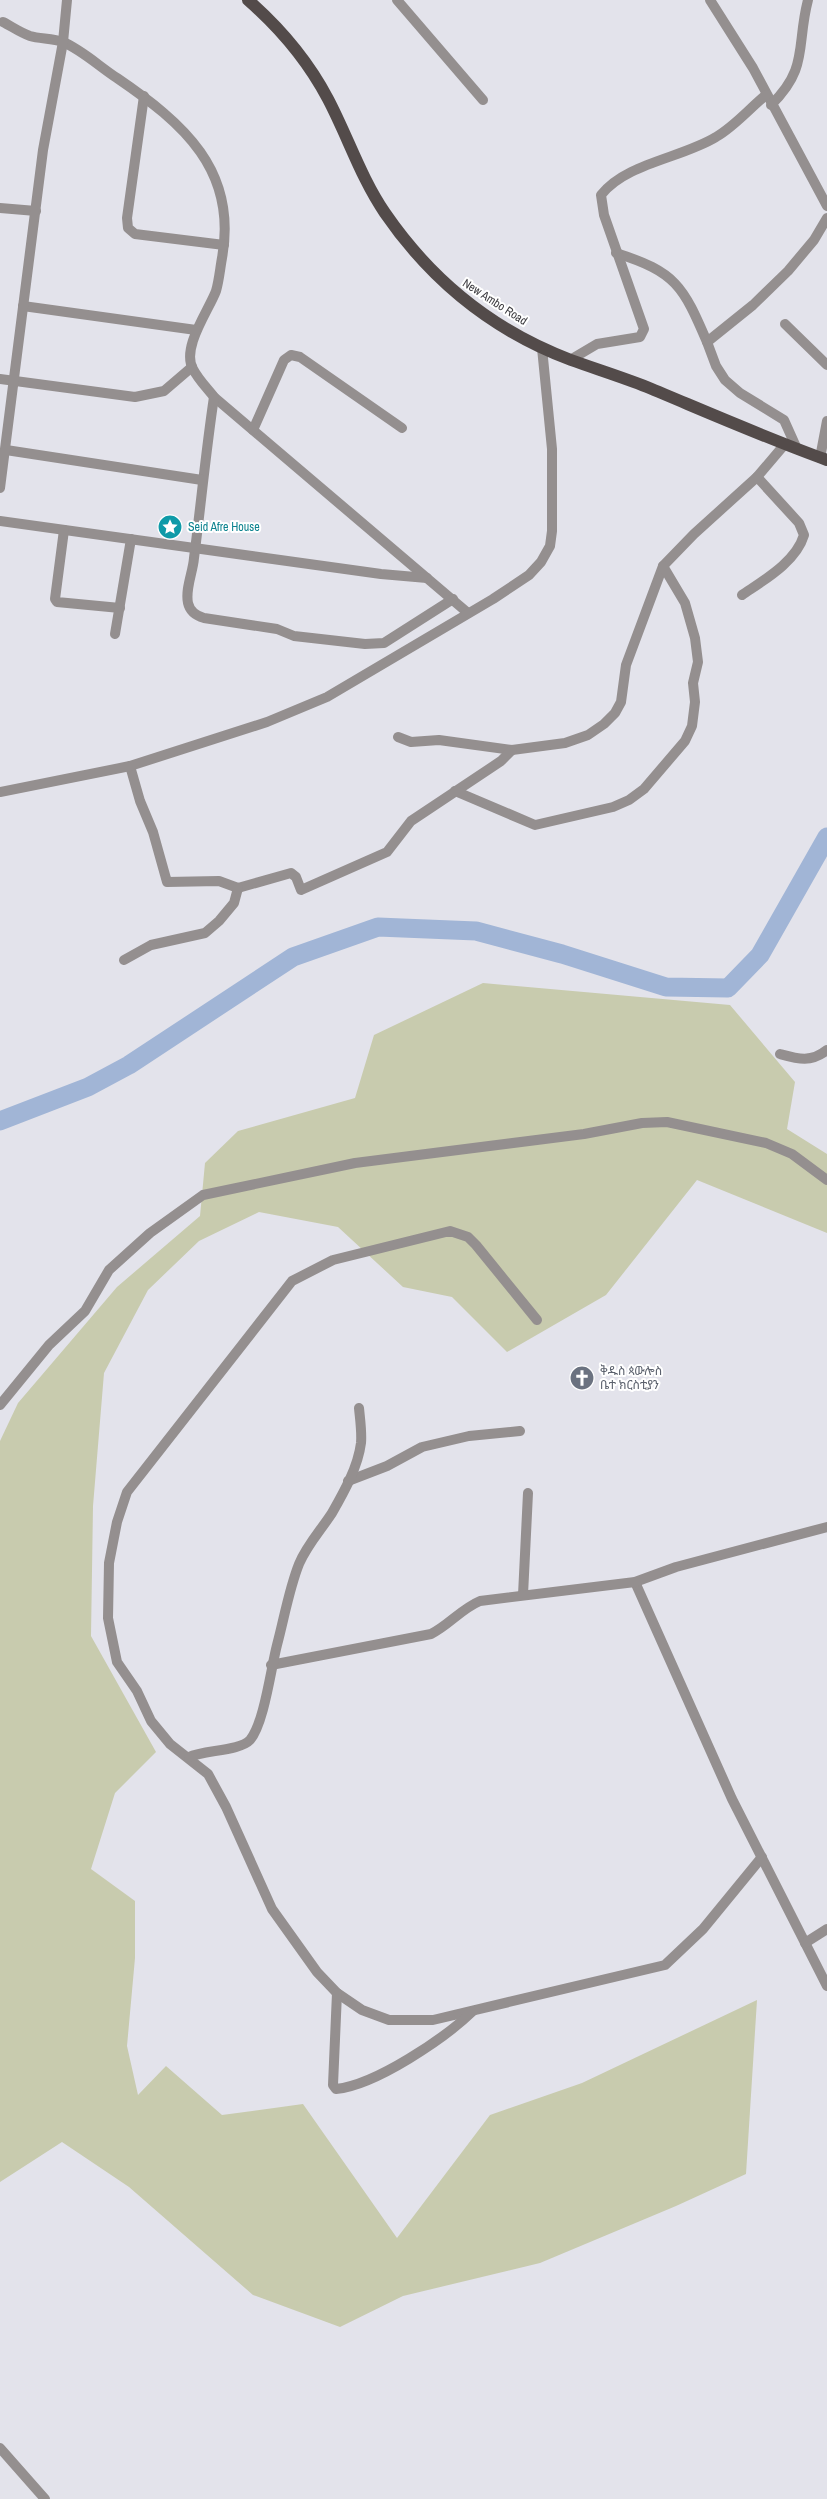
<svg xmlns="http://www.w3.org/2000/svg" width="827" height="2499" font-family="'Archivo Narrow','Noto Sans Ethiopic',sans-serif">
<rect width="100%" height="100%" fill="#e3e3eb"/>
<polygon fill="#c8cbae" points="483,983 730,1005 795,1082 787,1129 827,1154 827,1233 697,1180 606,1295 507,1352 452,1297 403,1287 338,1227 259,1212 199,1241 148,1290 104,1373 93,1506 91,1636 156,1752 115,1793 91,1869 135,1901 135,1958 127,2046 138,2095 166,2066 222,2115 303,2104 397,2238 490,2115 582,2083 757,2000 746,2174 676,2206 540,2263 403,2296 340,2327 253,2295 129,2187 62,2142 0,2182 0,1441 18,1403 117,1287 200,1216 205,1163 238,1131 355,1098 374,1035"/>
<g fill="none" stroke-linecap="round" stroke-linejoin="round">
<polyline stroke="#a1b5d6" stroke-width="19" points="0,1121 88,1087 129,1065 293,957 378,927 476,931 562,954 666,987 728,988 760,955 827,837"/>
<g stroke="#948f8f" stroke-width="10">
<polyline points="397,0 483,100"/>
<polyline points="710,0 753,68 827,206"/>
<path d="M3,22c8,4 18,11 27,14 10,3 23,2 33,6 19,8 37,25 54,36 66,45 121,92 105,180 -2,11 -3,23 -6,33 -7,19 -35,57 -23,78 5,10 14,19 21,28l254,216"/>
<polyline points="144,96 127,218 128,228 135,234 224,245"/>
<path d="M771,105c38,-37 25,-59 37,-105"/>
<polyline points="0,208 36,211"/>
<path d="M616,253c60,19 67,33 91,89"/>
<polyline points="23,306 196,330"/>
<polyline points="785,324 827,365"/>
<path d="M570,360l27,-16 43,-7 4,-8 -40,-114 -3,-20c25,-32 81,-37 115,-58 18,-10 34,-29 50,-42"/>
<polyline points="0,379 135,397 164,391 192,367"/>
<path d="M214,397c-8,53 -13,107 -20,161 -1,14 -9,31 -6,45 2,9 9,13 16,15l73,11 17,7 71,8 19,-1 69,-44"/>
<polyline points="253,430 284,360 291,355 300,357 402,428"/>
<polyline points="797,449 784,420 740,393 725,380 716,366 707,342 753,305 788,271 814,240 827,218"/>
<polyline points="6,450 202,480"/>
<polyline points="820,458 827,421"/>
<polyline points="0,488 43,150 63,42 67,0"/>
<polyline points="0,521 381,574 427,578"/>
<polyline points="64,530 55,599 57,602 120,608"/>
<path d="M742,595c22,-15 54,-33 62,-60l-5,-12 -42,-46"/>
<polyline points="115,634 131,539"/>
<polyline points="398,737 411,742 439,740 512,750 565,743 588,735 604,724 615,713 621,702 626,665 663,566 694,534 757,477 785,444"/>
<polyline points="130,766 140,801 153,832 167,882 219,881 238,888 291,873 296,877 301,890 387,852 411,821 501,761 512,750"/>
<polyline points="455,791 535,825 613,807 629,800 644,789 685,741 692,726 695,702 693,683 698,662 695,638 685,603 663,566"/>
<polyline points="0,792 130,766 267,722 327,697 493,599 529,575 541,562 550,546 552,531 552,449 542,348"/>
<polyline points="124,960 151,945 205,933 219,921 234,903 238,888"/>
<path d="M780,1054c18,5 31,9 47,-4"/>
<polyline points="537,1320 476,1245 468,1237 450,1231 333,1260 292,1281 127,1492 117,1522 109,1563 108,1618 117,1662 137,1691 151,1721 170,1744 208,1774 226,1807 272,1909 317,1972 337,1993 362,2010 389,2020 433,2020 665,1965 703,1929 762,1857"/>
<polyline points="0,1405 49,1345 85,1311 109,1270 150,1233 203,1195 355,1163 584,1134 642,1123 667,1122 766,1143 792,1154 827,1180"/>
<polyline points="348,1481 387,1466 422,1447 469,1436 520,1431"/>
<polyline points="635,1582 732,1799 827,1986"/>
<polyline points="523,1595 528,1493"/>
<path d="M271,1665l160,-31c18,-9 30,-25 49,-33l155,-19 41,-15 151,-40"/>
<path d="M189,1757c15,-7 51,-6 61,-17 14,-16 21,-72 27,-95 7,-26 12,-56 22,-81 8,-19 22,-34 33,-51 12,-21 26,-46 29,-70 1,-11 -1,-24 -2,-35"/>
<polyline points="805,1943 827,1929"/>
<path d="M337,1993l-4,92 3,4c40,-4 109,-51 137,-78"/>
<polyline points="0,2448 45,2499"/>
</g>
<path stroke="#534b4a" stroke-width="12" d="M248,0c32,28 60,61 80,99 20,38 33,79 57,114 46,67 109,118 186,147 25,9 51,17 76,27 60,25 119,51 180,73"/>
</g>
<defs>
<symbol id="sight-disc" viewBox="-11 -11 22 22"><circle r="9.5" fill="#0f9aa8" stroke="#fff"/><path d="M0-6L1.8-2.2L6-1.7L2.9 1.2L3.7 5.4L0 3.3L-3.7 5.4L-2.9 1.2L-6-1.7L-1.8-2.2Z" fill="#fff"/></symbol>
<symbol id="church-disc" viewBox="-11 -11 22 22"><circle r="9.5" fill="#6b7280" stroke="#fff"/><path d="M-1.2-6h2.4v3.5h3.3v2.4h-3.3V6h-2.4V-.1h-3.3v-2.4h3.3Z" fill="#fff"/></symbol>
</defs>
<g fill-rule="evenodd">
<use href="#sight-disc" x="156" y="513" width="28" height="28"/>
<use href="#church-disc" x="568" y="1364" width="28" height="28"/>
</g>
<g text-anchor="middle" stroke-width="4" stroke-linejoin="round" paint-order="stroke">
<g font-size="12" fill="#3d3c40" stroke="#fff">
<text transform="translate(495 302) rotate(33)" y="4">New Ambo Road</text>
</g>
<g font-size="12" fill="#0d838f" stroke="#fff" text-anchor="start">
<text x="188" y="531">Seid Afre House</text>
</g>
<g font-size="12" fill="#5b616d" stroke="#fff" text-anchor="start">
<text x="600" y="1375">ቅዱስ ጳውሎስ<tspan x="600" dy="14">ቤተ ክርስቲያን</tspan></text>
</g>
</g>
</svg>
